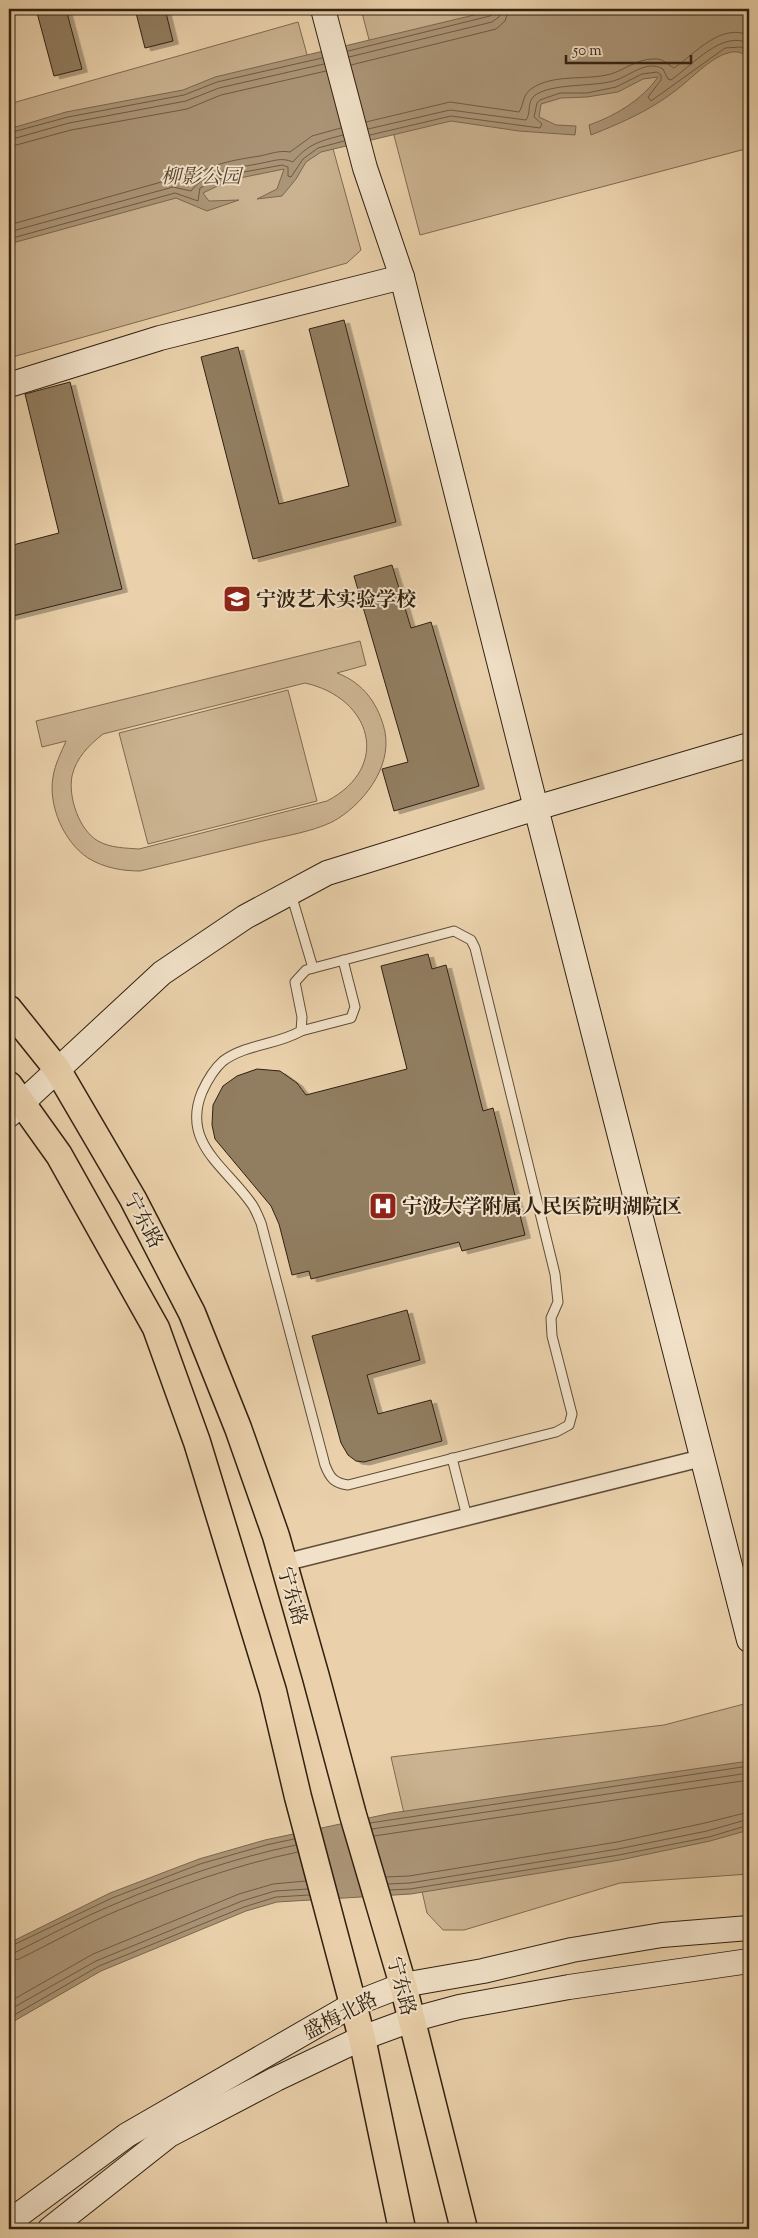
<svg xmlns="http://www.w3.org/2000/svg" width="758" height="2238" font-family="'Sorts Mill Goudy','Noto Serif SC',serif">
<defs>
<filter id="shadow"><feDropShadow dx="5.5" dy="3" stdDeviation="0" flood-color="#0004"/></filter>
</defs>
<rect width="100%" height="100%" fill="#ead1ab"/>
<filter id="stains"><feTurbulence type="fractalNoise" baseFrequency=".004" numOctaves="4"/><feColorMatrix values="0 0 0 0 .2 0 0 0 0 .09 0 0 0 0 .02 0 0 0 .5 -.17"/></filter>
<radialGradient id="worn" r=".72"><stop offset=".6" stop-color="#630" stop-opacity="0"/><stop offset="1" stop-color="#630" stop-opacity=".3"/></radialGradient>
<g fill="#cbb391" stroke="#7e6a51" fill-rule="evenodd">
<polygon points="361,9 749,9 749,148 420,235"/>
<polygon points="298,22 361,250 347,263 9,358 9,104"/>
<path d="M360,641l6,24 -29,8c27,10 42,32 48,59 7,36 -23,74 -53,90 -21,10 -47,14 -69,19 -41,10 -82,20 -123,30 -17,0 -36,-3 -52,-13 -24,-16 -40,-52 -35,-81 2,-13 8,-24 13,-36l-24,6 -6,-26zM305,683c67,15 87,84 22,118l-188,48c-13,-1 -29,-1 -41,-8 -19,-11 -30,-44 -26,-65 4,-18 17,-31 31,-42z"/>
<polygon points="288,690 317,801 148,844 119,733"/>
<polygon points="744,1704 749,1730 749,1874 620,1883 464,1930 443,1930 427,1913 391,1757 664,1725"/>
</g>
<g fill="#ab9577" stroke="#7a674e">
<path d="M499,9h250v48c-7,-4 -12,-7 -21,-4 -17,4 -38,27 -53,38 -26,20 -54,32 -84,44l-2,-10c26,-9 53,-25 69,-48l-15,2 -25,13 -31,5 -26,1 -20,6 -2,13 17,8 20,1 -1,9 -56,-4 -68,-10 -130,31 -15,10 -10,17 -14,17 -25,3 20,-10 7,-20 -54,11 -27,13 6,8 30,-1 -32,11 -31,-13 -167,46v-115l57,-17 117,-22 32,-13z"/>
<polygon points="749,1761 749,1830 710,1841 620,1860 411,1894 277,1902 246,1911 101,1971 9,2024 9,1943 110,1893 199,1859 265,1840 392,1813"/>
</g>
<g fill="none" stroke-linecap="round" stroke-linejoin="round">
<g stroke="#6e5b44" stroke-width="1">
<polyline points="348,51 490,16 494,13 495,9"/>
<polyline points="349,57 492,22 499,17 501,9"/>
<polyline points="351,65 496,29 505,21 509,9"/>
<path d="M366,122l84,-20 69,10c5,-7 3,-17 12,-23 23,-16 54,-8 80,-15 15,-5 26,-15 43,-15 9,-1 14,6 20,9 22,-15 46,-45 75,-33"/>
<path d="M368,129l82,-19 76,10c5,-6 1,-18 8,-24 16,-13 58,-9 79,-15 16,-4 33,-22 50,-12l5,10 3,1c19,-13 53,-52 78,-36"/>
<polyline points="9,133 68,117 184,95 217,82 322,58"/>
<polyline points="370,135 451,116 540,128 542,124 534,117 537,103 540,100 560,93 587,93 616,87 642,74 657,72 661,75 661,80 648,97 651,101 725,48 741,47 749,51"/>
<polyline points="9,140 69,123 186,101 219,88 324,64"/>
<polyline points="9,147 71,130 187,109 221,95 326,71"/>
<path d="M9,225l163,-46 16,2c19,-17 46,-21 72,-25 10,-2 19,-6 30,-4l22,-16 29,-8"/>
<path d="M9,232l164,-45 18,4c16,-21 47,-23 71,-28 12,-2 19,-6 31,-1 15,-18 27,-21 50,-27"/>
<polyline points="9,239 175,193 198,201 200,188 228,175 282,165 288,167 288,176 291,177 303,159 318,148 344,141"/>
<polyline points="370,1823 749,1766"/>
<polyline points="372,1829 749,1773"/>
<polyline points="374,1836 749,1780"/>
<polyline points="386,1877 409,1876 617,1842 705,1823 749,1812"/>
<polyline points="388,1884 410,1883 618,1849 707,1831 749,1819"/>
<polyline points="390,1890 410,1889 619,1855 709,1837 749,1825"/>
<polyline points="9,1947 112,1898 200,1864 266,1845 294,1839"/>
<path d="M9,1953l7,-1c32,-16 65,-34 99,-48 58,-25 119,-46 181,-59"/>
<path d="M9,1961l10,-2c33,-16 66,-35 100,-49 58,-24 117,-45 179,-58"/>
<polyline points="9,2002 93,1954 239,1894 273,1884 306,1881"/>
<polyline points="9,2010 96,1961 242,1901 275,1891 308,1889"/>
<polyline points="9,2018 99,1966 244,1907 276,1897 309,1895"/>
</g>
</g>
<g fill="#917d61" stroke="#312111" filter="url(#shadow)">
<polygon points="36,9 66,9 82,69 54,76"/>
<polygon points="135,9 165,9 173,41 145,48"/>
<polygon points="344,320 396,522 253,559 201,357 238,347 279,504 349,486 309,329"/>
<polygon points="70,382 122,589 9,617 9,546 59,533 25,394"/>
<polygon points="392,565 411,628 431,622 479,786 394,811 382,769 408,762 354,576"/>
<polygon points="428,954 432,969 446,965 483,1111 493,1108 525,1235 462,1251 459,1242 311,1279 309,1271 292,1275 279,1224 271,1206 215,1139 212,1125 213,1105 223,1086 237,1076 257,1069 280,1071 297,1083 306,1095 407,1069 381,966"/>
<polygon points="407,1310 420,1360 367,1375 378,1414 431,1400 442,1441 364,1462 356,1461 348,1455 341,1443 312,1336"/>
</g>
<g fill="none" stroke-linecap="round" stroke-linejoin="round">
<defs>
<g id="lane">
<polyline points="291,894 313,968"/>
<path d="M454,931l17,9 4,8 80,326 3,28 -7,16 1,18 20,78 -3,11 -13,7 -208,53c-14,-2 -18,-7 -23,-20l-64,-242c-3,-7 -6,-15 -10,-20 -25,-36 -70,-60 -49,-111 5,-11 12,-23 21,-31 23,-17 54,-16 78,-30l1,-14 -7,-35 11,-12z"/>
<polyline points="301,1031 351,1018 355,1007 343,960"/>
<polyline points="452,1458 467,1517"/>
</g>
<polyline id="street" points="283,1563 702,1458"/>
<g id="secondary">
<polyline points="323,9 365,168 402,277 536,808 749,1640"/>
<polyline points="9,385 160,338 402,277"/>
<polyline points="9,1115 162,973 245,917 327,873 536,808 749,745"/>
<polyline points="9,2222 127,2135 354,2004 403,1985 483,1971 572,1950 662,1935 749,1928"/>
<polyline points="50,2229 169,2135 276,2079 362,2038 411,2020 459,2007 569,1987 749,1961"/>
</g>
<g id="primary">
<polyline points="9,1009 57,1069 133,1199 192,1313 238,1428 276,1536 316,1677 353,1815 403,1985 464,2229"/>
<polyline points="9,1085 59,1155 156,1328 197,1442 273,1691 298,1797 362,2038 402,2229"/>
</g>
</defs>
<use href="#lane" stroke="#5f4d38" stroke-width="11"/>
<use href="#street" stroke="#5f4d38" stroke-width="19"/>
<use href="#secondary" stroke="#312111" stroke-width="26"/>
<use href="#primary" stroke="#312111" stroke-width="29"/>
<use href="#lane" stroke="#f1e1c8" stroke-width="9"/>
<use href="#street" stroke="#f1e1c8" stroke-width="16"/>
<use href="#secondary" stroke="#f1e1c8" stroke-width="24"/>
<use href="#primary" stroke="#ead1ab" stroke-width="26"/>
</g>
<defs>
<symbol id="school-square" viewBox="-11 -11 22 22"><rect x="-9" y="-9" width="18" height="18" rx="4" fill="#8f2418" stroke="#f1e1c8"/><path d="M0-5L7-2L0 1L-7-2ZM-4 1L0 2.5L4 1V4Q0 6-4 4Z" fill="#fff"/></symbol>
<symbol id="hospital-square" viewBox="-11 -11 22 22"><rect x="-9" y="-9" width="18" height="18" rx="4" fill="#8f2418" stroke="#f1e1c8"/><path d="M-5-5h3v3.5h4V-5h3V5h-3V1.5h-4V5h-3Z" fill="#fff"/></symbol>
</defs>
<g fill-rule="evenodd">
<use href="#school-square" x="221" y="583" width="32" height="32"/>
<use href="#hospital-square" x="367" y="1190" width="32" height="32"/>
</g>
<g text-anchor="middle" stroke-width="4" stroke-linejoin="round" paint-order="stroke">
<g font-size="20" font-style="italic" fill="#584631" stroke="#f1e1c8">
<text x="201" y="183">柳影公园</text>
</g>
<g font-size="20" font-weight="bold" fill="#312111" stroke="#f1e1c8" text-anchor="start">
<text x="256" y="606">宁波艺术实验学校</text>
<text x="402" y="1213">宁波大学附属人民医院明湖院区</text>
</g>
<g font-size="20" fill="#312111" stroke="#f1e1c8">
<text transform="translate(144 1220) rotate(62)" y="7">宁东路</text>
<text transform="translate(293 1596) rotate(74)" y="7">宁东路</text>
<text transform="translate(402 1986) rotate(75)" y="7">宁东路</text>
<text transform="translate(340 2015) rotate(-27)" y="7">盛梅北路</text>
</g>
</g>
<rect width="758" height="2238" fill="none" stroke="#ead1ab" stroke-width="30"/>
<rect x="10" y="10" width="738" height="2218" fill="none" stroke="#312111" stroke-width="2.5"/>
<rect x="15" y="15" width="728" height="2208" fill="none" stroke="#312111"/>
<path d="M566 55v8h125v-8" fill="none" stroke="#312111" stroke-width="2.5"/>
<text x="573" y="55" font-size="15" fill="#312111" stroke="#f1e1c8" stroke-width="4" paint-order="stroke">50 m</text>
<rect width="100%" height="100%" filter="url(#stains)"/>
<rect width="100%" height="100%" fill="url(#worn)"/>
</svg>
